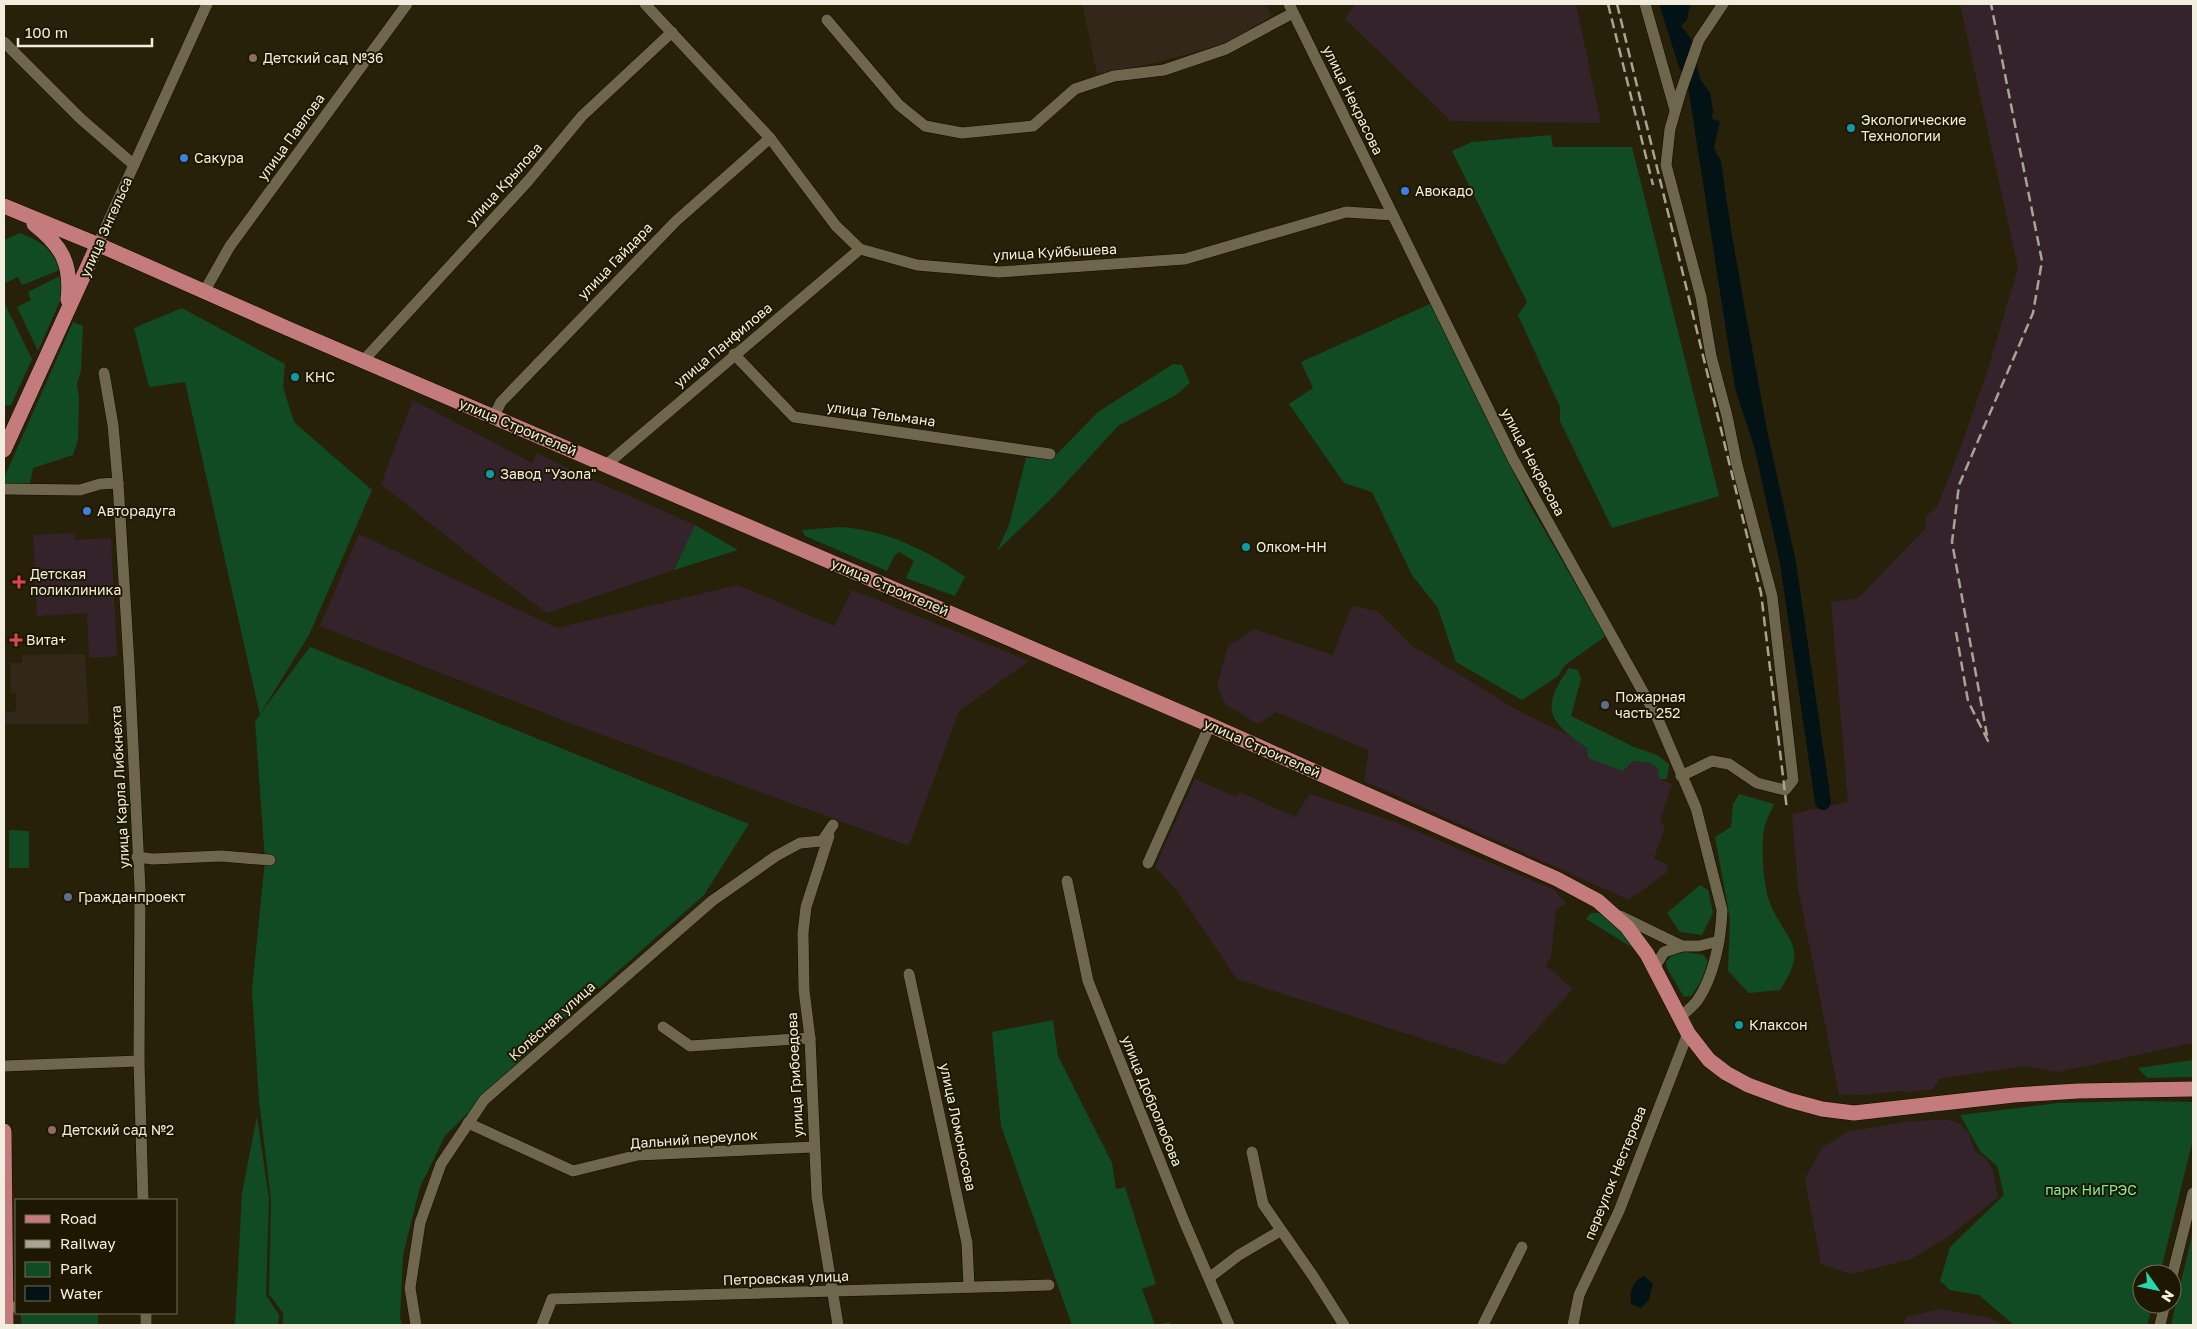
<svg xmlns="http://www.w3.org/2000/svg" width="2197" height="1329" font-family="'Golos Text',sans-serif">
<rect width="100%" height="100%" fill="#28210a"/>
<g fill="#322718">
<polygon points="1082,4 1266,4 1272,16 1222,45 1150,64 1097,74"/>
<polygon points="85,654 89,724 5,724 4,713 16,711 16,693 11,693 11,663 22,663 22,655"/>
</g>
<g fill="#35232b">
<polygon points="1355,4 1576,4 1601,123 1451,121 1345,19"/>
<polygon points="1960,4 2193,4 2193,1043 2058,1072 2023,1066 1939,1079 1933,1089 1911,1092 1898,1091 1864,1095 1839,1094 1798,888 1792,814 1848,802 1831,602 1858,598 1925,529 1926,516 1937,507 1961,446 1988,369 2018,268"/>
<polygon points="413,400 532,463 537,453 586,477 695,525 674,570 547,613 494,574 381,484"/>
<polygon points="75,533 75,540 111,538 117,656 89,658 87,613 37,616 33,535"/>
<polygon points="359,534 557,628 738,585 834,626 852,590 1029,661 959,711 909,846 578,726 320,626"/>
<polygon points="1352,606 1377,611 1411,645 1517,710 1572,737 1587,748 1633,761 1649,763 1658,768 1659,779 1672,784 1660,822 1665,827 1654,858 1668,865 1666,873 1629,900 1364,781 1369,750 1276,712 1258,724 1225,704 1217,685 1228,647 1253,629 1333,655"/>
<polygon points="1195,779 1236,797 1240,792 1295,817 1310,794 1395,822 1554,890 1566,903 1556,910 1551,956 1546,966 1573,989 1504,1065 1237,979 1178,892 1155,867"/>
<polygon points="1947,1119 1960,1124 1969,1134 1975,1151 1986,1159 1993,1171 1998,1197 1951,1235 1911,1259 1851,1274 1821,1264 1805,1179 1822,1148 1847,1132 1905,1122"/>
<polygon points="1940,1309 1989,1318 2005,1325 1903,1325 1906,1317"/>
</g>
<g fill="#104b23">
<polygon points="1551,135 1553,147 1632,147 1719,496 1612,528 1560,421 1560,407 1518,315 1527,302 1452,151 1472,142"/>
<path d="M20,233c22,9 31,15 40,37l-38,15 -4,-8 -13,6 -1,-43z"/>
<polygon points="62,275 63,294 38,351 17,307 31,300 28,292"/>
<polygon points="4,302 32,359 11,405 4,406"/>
<polygon points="1432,303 1529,504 1606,636 1565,665 1558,676 1522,700 1456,662 1438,608 1412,575 1372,492 1344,483 1289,404 1313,388 1301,362"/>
<polygon points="182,308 285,364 283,387 294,422 372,490 309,635 260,714 310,647 749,824 704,895 539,1041 445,1136 420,1187 403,1255 400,1317 402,1325 283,1325 283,1313 269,1294 271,1200 259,1101 252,990 265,860 255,721 260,715 185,382 149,387 134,328"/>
<polygon points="73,322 83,326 81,370 77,384 79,398 78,440 73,455 33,468 30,483 4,484 4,478"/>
<polygon points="1173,364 1182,365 1190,383 1176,395 1118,426 1053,497 997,551 1009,525 1026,458 1053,458 1098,412"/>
<polygon points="695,525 738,550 674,570"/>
<path d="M839,527c45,2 90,24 126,50l-10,19 -49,-18 8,-17 -15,-9 -5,4 -7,15 -82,-35 -3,-6z"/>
<path d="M1569,668l9,2 3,9 -10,37 63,31 23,8 12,9 -2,15h-8l-1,-11 -9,-5 -16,-2 -10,10 -35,-13 -1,-10c-39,-27 -47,-39 -18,-80z"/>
<path d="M1739,794l35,10c-3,8 -9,17 -10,26 -3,17 -1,56 6,73 16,39 40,42 10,87l-31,3 -21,-22 2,-52 -15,-82 16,-10 2,-23z"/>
<polygon points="9,830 29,831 29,868 9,868"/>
<polygon points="1700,885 1708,890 1713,913 1702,935 1680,932 1667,913"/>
<polygon points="1591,913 1602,913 1632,942 1633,948 1586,919"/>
<polygon points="1685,952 1704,955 1708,962 1701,981 1691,996 1684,997 1667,968 1666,962 1672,955"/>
<polygon points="1053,1020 1058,1056 1112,1163 1116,1189 1125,1187 1156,1284 1142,1289 1155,1325 1170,1322 1171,1325 1072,1325 1001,1126 992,1032"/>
<polygon points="2193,1060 2193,1077 2147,1078 2138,1068"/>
<polygon points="2138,1101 2193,1102 2193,1139 2160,1274 2142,1274 2142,1304 2153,1304 2147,1325 2014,1325 1979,1295 1950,1290 1940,1281 1950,1247 2004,1195 1997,1166 1980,1151 1960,1115 2058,1103"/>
<polygon points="257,1116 269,1199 266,1295 279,1315 278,1325 235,1325 242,1193"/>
<polygon points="2193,1231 2193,1325 2171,1325"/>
<rect x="21" y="1313" width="77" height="12"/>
</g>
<g fill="#031315">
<path d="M1659,4h31l-3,16 -6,6 10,12 9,41 10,14 3,17 -1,9 8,2 -6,27 7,13c13,98 33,194 50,291l-1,9 -11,1 -24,-74 -47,-301 -10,-23z"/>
<path d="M1644,1276l9,8 -4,16 -8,8 -10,-4c-2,-12 1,-23 13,-28z"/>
</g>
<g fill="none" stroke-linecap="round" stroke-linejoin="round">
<polyline stroke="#031315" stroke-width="16" points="1761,440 1788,563 1823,802"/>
<defs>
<g id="minor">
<polyline points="645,4 770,138 836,226 860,249 917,265 999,272 1185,259 1346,212 1393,215"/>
<path d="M1289,4l224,455 144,258 39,91 26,102c-1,29 -8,67 -25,91 -5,6 -12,12 -18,17"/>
<polyline points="1645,4 1675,110"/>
<polyline points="827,20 899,105 925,126 962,133 1033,126 1075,89 1114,76 1164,70 1226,49 1293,13"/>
<polyline points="4,42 81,119 134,165"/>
<polyline points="98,244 207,4"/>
<polyline points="204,292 230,246 407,4"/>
<polyline points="734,354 794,417 1050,454"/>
<polyline points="363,361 528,181 582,116 672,32"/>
<polyline points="104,373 113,425 118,483 129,663 140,889 139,1061 143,1200"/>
<polyline points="494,416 501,402 676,221 770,138"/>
<polyline points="606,465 860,249"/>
<polyline points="4,489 80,490 100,484 118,483"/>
<polyline points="1681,776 1712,761 1729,764 1757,783 1785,790 1793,780 1772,596 1737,465 1727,416 1711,356 1701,297 1666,165 1670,129 1681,91 1699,40 1723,4"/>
<polyline points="829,836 806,907 803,933 804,990 810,1038 817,1197 838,1325"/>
<polyline points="137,857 153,859 221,856 270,860"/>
<polyline points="1148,863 1210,725"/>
<polyline points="1067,881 1088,981 1184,1221 1229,1325"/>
<polyline points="1620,916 1682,946 1699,946 1719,941"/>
<polyline points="1655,967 1664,952 1682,946"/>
<polyline points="909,974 967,1243 969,1287"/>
<polyline points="663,1027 690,1046 810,1038"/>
<polyline points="4,1066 139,1061"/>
<polyline points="468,1123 573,1171 638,1155 814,1147"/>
<polyline points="1252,1152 1263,1204 1313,1276 1344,1325"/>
<polyline points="2172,1276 2193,1193"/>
<polyline points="1209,1278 1239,1255 1280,1231"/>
<polyline points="4,1308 16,1307"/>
<polyline points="146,1313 146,1325"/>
<polyline points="416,1325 410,1288 420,1223 441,1164 484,1100 712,901 776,856 800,843 822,841 833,825"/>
<polyline points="542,1325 552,1299 1049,1285"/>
<polyline points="1483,1325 1522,1247"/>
<polyline points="1573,1325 1579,1295 1619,1211 1688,1033"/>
<polyline points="2160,1325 2165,1304"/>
</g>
<g id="major">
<polyline points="4,206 106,248 289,329 1210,725 1557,879 1598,901 1627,927 1647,954 1688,1033 1709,1060 1726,1073 1748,1085 1789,1100 1822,1109 1854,1113 2014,1095 2078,1091 2193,1089"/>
<path d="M34,224c28,22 38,40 34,76"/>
<polyline points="4,450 98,244"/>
<polyline points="4,1131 6,1325"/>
</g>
</defs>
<use href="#minor" stroke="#110b00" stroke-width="12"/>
<use href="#major" stroke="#110b00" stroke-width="16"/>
<use href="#minor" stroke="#6e664d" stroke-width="11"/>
<use href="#major" stroke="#c47b7b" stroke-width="15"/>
<g stroke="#a9a392" stroke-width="2.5" stroke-dasharray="10 5" stroke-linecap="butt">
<polyline points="1608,4 1653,185"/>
<polyline points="1617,4 1761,593 1787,810"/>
<polyline points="1956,632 1968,701 1988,741 1952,542 1959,485 2033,313 2042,261 1991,4"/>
</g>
</g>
<g fill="#8d6e63" stroke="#1e1802" stroke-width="2">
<circle cx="253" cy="58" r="5"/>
<circle cx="52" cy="1130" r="5"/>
</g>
<g fill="#0f9aa8" stroke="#1e1802" stroke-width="2">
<circle cx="1851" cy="128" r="5"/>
<circle cx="295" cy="377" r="5"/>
<circle cx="490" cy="474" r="5"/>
<circle cx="1246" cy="547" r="5"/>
<circle cx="1739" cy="1025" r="5"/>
</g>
<g fill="#3f7fe0" stroke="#1e1802" stroke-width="2">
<circle cx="184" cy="158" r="5"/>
<circle cx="1405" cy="191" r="5"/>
<circle cx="87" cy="511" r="5"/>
</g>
<g fill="#e0444e" stroke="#1e1802" stroke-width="2">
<path d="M16.5 574.5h5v5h5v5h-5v5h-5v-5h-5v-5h5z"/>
<path d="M13.5 632.5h5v5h5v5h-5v5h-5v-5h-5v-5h5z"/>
</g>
<g fill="#5c6f8a" stroke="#1e1802" stroke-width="2">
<circle cx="1605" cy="705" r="5"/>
<circle cx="68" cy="897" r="5"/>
</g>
<g text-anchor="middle" stroke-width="4" stroke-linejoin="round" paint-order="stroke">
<g font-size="14" fill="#f2eddf" stroke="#1e1802" text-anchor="start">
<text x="263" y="63">Детский сад №36</text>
<text x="1861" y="125">Экологические<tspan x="1861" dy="16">Технологии</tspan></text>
<text x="194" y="163">Сакура</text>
<text x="1415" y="196">Авокадо</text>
<text x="305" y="382">КНС</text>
<text x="500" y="479">Завод "Узола"</text>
<text x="97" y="516">Авторадуга</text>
<text x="1256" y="552">Олком-НН</text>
<text x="30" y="579">Детская<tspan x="30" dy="16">поликлиника</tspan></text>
<text x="26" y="645">Вита+</text>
<text x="1615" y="702">Пожарная<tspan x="1615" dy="16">часть 252</tspan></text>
<text x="78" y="902">Гражданпроект</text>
<text x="1749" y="1030">Клаксон</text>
<text x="62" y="1135">Детский сад №2</text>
</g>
<g font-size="14" fill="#f2eddf" stroke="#1e1802">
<text transform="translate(1353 100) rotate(64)" y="5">улица Некрасова</text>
<text transform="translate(291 137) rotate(-54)" y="5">улица Павлова</text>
<text transform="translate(504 184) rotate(-48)" y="5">улица Крылова</text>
<text transform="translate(106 227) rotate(-66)" y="5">улица Энгельса</text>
<text transform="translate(1055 252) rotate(-3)" y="5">улица Куйбышева</text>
<text transform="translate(615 261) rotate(-46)" y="5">улица Гайдара</text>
<text transform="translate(723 345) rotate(-40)" y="5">улица Панфилова</text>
<text transform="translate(881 414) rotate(8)" y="5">улица Тельмана</text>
<text transform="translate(518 427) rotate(23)" y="5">улица Строителей</text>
<text transform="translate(1533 462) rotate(62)" y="5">улица Некрасова</text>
<text transform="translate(890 587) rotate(23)" y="5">улица Строителей</text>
<text transform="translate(1262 748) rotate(24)" y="5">улица Строителей</text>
<text transform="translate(120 787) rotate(-93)" y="5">улица Карла Либкнехта</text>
<text transform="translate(552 1021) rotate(-42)" y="5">Колёсная улица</text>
<text transform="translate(795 1075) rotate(-93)" y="5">улица Грибоедова</text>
<text transform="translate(1152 1101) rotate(68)" y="5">улица Добролюбова</text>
<text transform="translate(958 1127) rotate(78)" y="5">улица Ломоносова</text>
<text transform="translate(694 1139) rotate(-4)" y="5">Дальний переулок</text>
<text transform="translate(1615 1173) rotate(-68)" y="5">переулок Нестерова</text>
<text transform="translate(786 1278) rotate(-2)" y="5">Петровская улица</text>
</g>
<g font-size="14" fill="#81eb99" stroke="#1e1802">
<text x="2091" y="1195">парк НиГРЭС</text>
</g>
</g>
<rect width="2197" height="1329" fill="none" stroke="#f2eddf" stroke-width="10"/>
<rect x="15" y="1199" width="162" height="115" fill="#1e1802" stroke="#736d5a"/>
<rect x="25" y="1215" width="25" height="8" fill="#c47b7b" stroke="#736d5a"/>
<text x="60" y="1224" font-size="15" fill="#f2eddf">Road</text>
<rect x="25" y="1240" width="25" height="8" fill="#a9a392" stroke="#736d5a"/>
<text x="60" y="1249" font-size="15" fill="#f2eddf">Railway</text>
<rect x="25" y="1262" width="25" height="15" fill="#104b23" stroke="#736d5a"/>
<text x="60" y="1274" font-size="15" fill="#f2eddf">Park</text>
<rect x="25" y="1286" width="25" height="15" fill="#031315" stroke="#736d5a"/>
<text x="60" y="1299" font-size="15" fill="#f2eddf">Water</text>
<g transform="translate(2157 1289) rotate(123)"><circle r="24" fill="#1e1802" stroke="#736d5a"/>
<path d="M0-4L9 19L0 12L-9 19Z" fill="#29d5ad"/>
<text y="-8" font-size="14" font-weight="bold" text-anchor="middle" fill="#f2eddf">N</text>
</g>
<path d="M18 38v8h134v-8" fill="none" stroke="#f2eddf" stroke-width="2.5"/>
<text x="25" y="38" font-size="15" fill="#f2eddf" stroke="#1e1802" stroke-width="4" paint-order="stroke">100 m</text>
</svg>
